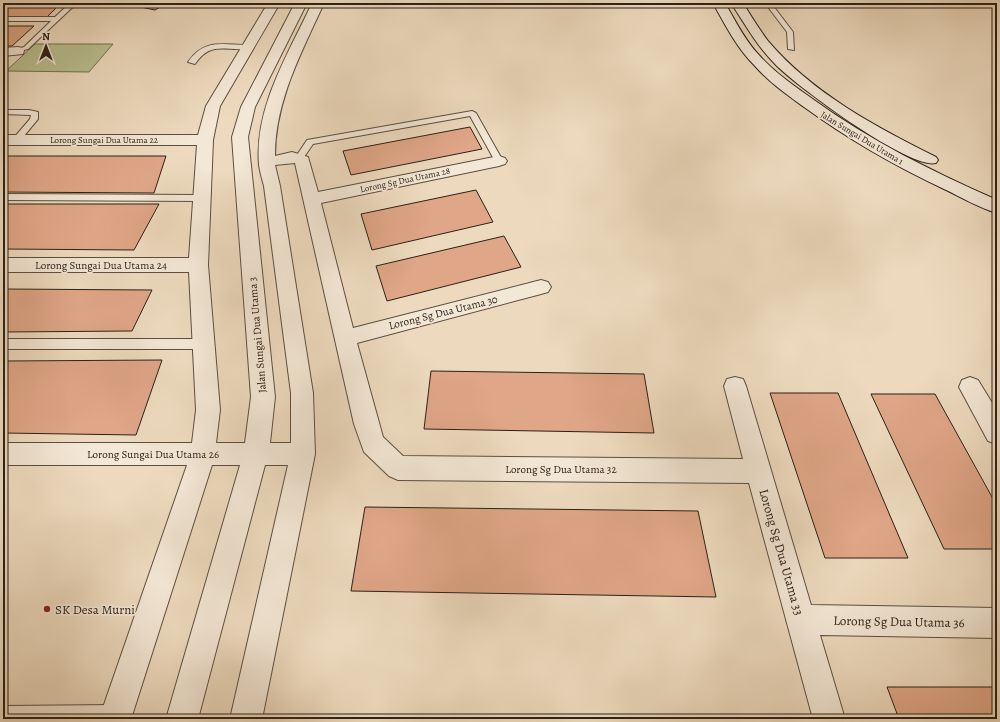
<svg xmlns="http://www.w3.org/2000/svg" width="1000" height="722" font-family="Alegreya,serif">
<rect width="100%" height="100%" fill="#eddabe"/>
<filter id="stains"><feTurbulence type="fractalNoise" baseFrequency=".005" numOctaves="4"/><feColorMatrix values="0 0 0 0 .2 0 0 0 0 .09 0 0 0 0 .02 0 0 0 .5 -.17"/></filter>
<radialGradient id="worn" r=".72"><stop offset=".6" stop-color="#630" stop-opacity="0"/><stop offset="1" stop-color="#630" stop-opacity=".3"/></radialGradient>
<polygon fill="#b9bf90" stroke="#727054" points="35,44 113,44 89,72 6,71"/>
<g fill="#dfa687" stroke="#2b2117">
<polygon points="3,3 61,3 47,17 3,17"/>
<polygon points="121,3 167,3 155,10"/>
<polygon points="3,26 34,26 12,46 3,46"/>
<polygon points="470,127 482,149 351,175 343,151"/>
<polygon points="3,156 166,156 154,193 3,192"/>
<polygon points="476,190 493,222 372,250 361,214"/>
<polygon points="3,204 159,204 134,250 3,249"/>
<polygon points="504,236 521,267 387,301 376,266"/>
<polygon points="3,289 152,290 132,331 3,332"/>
<polygon points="162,360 136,435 3,433 3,361"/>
<polygon points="431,371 644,374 654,433 424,429"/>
<polygon points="770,393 838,393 908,558 825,558"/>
<polygon points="871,394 935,394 997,506 997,549 944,549"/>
<polygon points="365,507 698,511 716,597 351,591"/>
<polygon points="887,687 997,687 997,719 899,719"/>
</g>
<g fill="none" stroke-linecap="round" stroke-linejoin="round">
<defs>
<g id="lane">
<polygon points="70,3 77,3 28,49 16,52 16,50 24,47 51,21 3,21 3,17 55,17"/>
<polygon points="765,3 771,3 793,32 794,50 788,49 787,32"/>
<path d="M249,45l2,1v2c-24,5 -39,-9 -56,16l-7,-2c17,-24 34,-17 61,-17z"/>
<polygon points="3,110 29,110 38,112 38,119 19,142 13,142 12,140 30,119 31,115 3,114"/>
<polygon points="472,111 476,113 503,161 502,163 496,163 470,116 313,144 302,160 299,161 295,158 307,140"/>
<polygon points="3,194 201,195 206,198 201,201 3,200"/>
<polygon points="3,339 202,339 206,341 208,344 206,347 202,349 3,349"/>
<polygon points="116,705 122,708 125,714 123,719 3,719 3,706"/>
</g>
<g id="street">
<path d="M268,3h12l-60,103 -7,34 -5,125 12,145 -4,33h29l6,-46 -19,-260 9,-30 54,-104h12l-52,104 -7,30 27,260 -5,46h21v-50l-27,-207c-2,-7 -4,-14 -5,-21 -5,-58 30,-112 53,-162h12c-22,49 -49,97 -49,153l17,-4 16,5 10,35 181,-36 6,2 2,3 -2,3 -6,2 -178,37 32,125 188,-48 7,2 3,5 -3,5 -7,2 -184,49 26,94 20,19 340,3 -19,-73 3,-7 8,-2 8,2 3,7 65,219 186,3v30l-177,-3 25,84h-32l-64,-236 -351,-3 -9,-4 -25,-24 -10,-28 -59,-261 -20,2 5,21 33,207 2,61 -53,265h-32l58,-254h-23l-67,254h-32l74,-254h-28l-81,254h-32l88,-254h-184v-22h189l4,-33 -7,-138h-186v-14h186l8,-113h-194v-10h195l8,-29z"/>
<polygon points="18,47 23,48 24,51 23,54 3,56 3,48"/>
<polygon points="970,377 978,380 997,411 997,444 988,441 959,387 962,380"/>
</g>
<g id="secondary">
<path d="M713,3h12c10,17 19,36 33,51 16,18 36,32 56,46 57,41 119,72 183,100v13c-18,-5 -36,-16 -53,-24 -49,-23 -96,-50 -140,-82 -18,-13 -35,-25 -49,-41 -18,-18 -30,-41 -42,-63z"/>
<path d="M731,3h12c8,13 16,26 25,38 44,52 108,86 168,116l2,3 -2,3c-26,7 -140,-77 -161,-99 -18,-18 -30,-40 -44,-61z"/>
</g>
</defs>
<use href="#lane" stroke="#5c4f41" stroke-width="2"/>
<use href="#street" stroke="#5c4f41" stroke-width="2"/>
<use href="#secondary" stroke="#2b2117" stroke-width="2"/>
<use href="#lane" fill="#f3e7d5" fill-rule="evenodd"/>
<use href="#street" fill="#f3e7d5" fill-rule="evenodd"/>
<use href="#secondary" fill="#f3e7d5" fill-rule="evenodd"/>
</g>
<circle fill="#8f2418" stroke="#f3e7d5" stroke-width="1.5" cx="47" cy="609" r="4"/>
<g text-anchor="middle" stroke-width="3.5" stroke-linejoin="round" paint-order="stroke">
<g font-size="9" fill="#2b2117" stroke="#f3e7d5">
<text transform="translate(862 138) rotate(31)" y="3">Jalan Sungai Dua Utama 1</text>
<text x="104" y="143">Lorong Sungai Dua Utama 22</text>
<text transform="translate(405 180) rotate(-12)" y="3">Lorong Sg Dua Utama 28</text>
</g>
<g font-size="11" fill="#2b2117" stroke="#f3e7d5">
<text x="101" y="269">Lorong Sungai Dua Utama 24</text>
<text transform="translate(443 312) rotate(-14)" y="4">Lorong Sg Dua Utama 30</text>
<text transform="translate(257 335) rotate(-95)" y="4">Jalan Sungai Dua Utama 3</text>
<text x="153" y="458">Lorong Sungai Dua Utama 26</text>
<text x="561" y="473">Lorong Sg Dua Utama 32</text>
</g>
<g font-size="13" fill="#2b2117" stroke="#f3e7d5">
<text transform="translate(782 552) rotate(74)" y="5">Lorong Sg Dua Utama 33</text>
<text transform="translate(899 621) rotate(1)" y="5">Lorong Sg Dua Utama 36</text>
</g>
<g font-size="13" fill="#2b2117" stroke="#f3e7d5" text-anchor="start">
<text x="55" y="614">SK Desa Murni</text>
</g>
</g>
<rect width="1000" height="722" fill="none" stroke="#eddabe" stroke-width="16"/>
<rect x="4" y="4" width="992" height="714" fill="none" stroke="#2b2117" stroke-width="2"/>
<rect x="8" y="8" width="984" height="706" fill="none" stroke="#2b2117"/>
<g transform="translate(46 46)" stroke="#f3e7d5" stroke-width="3" paint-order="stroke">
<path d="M0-3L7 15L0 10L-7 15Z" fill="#2b2117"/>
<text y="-6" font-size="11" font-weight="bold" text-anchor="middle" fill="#2b2117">N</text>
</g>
<rect width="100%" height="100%" filter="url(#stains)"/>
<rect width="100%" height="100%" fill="url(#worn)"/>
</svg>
